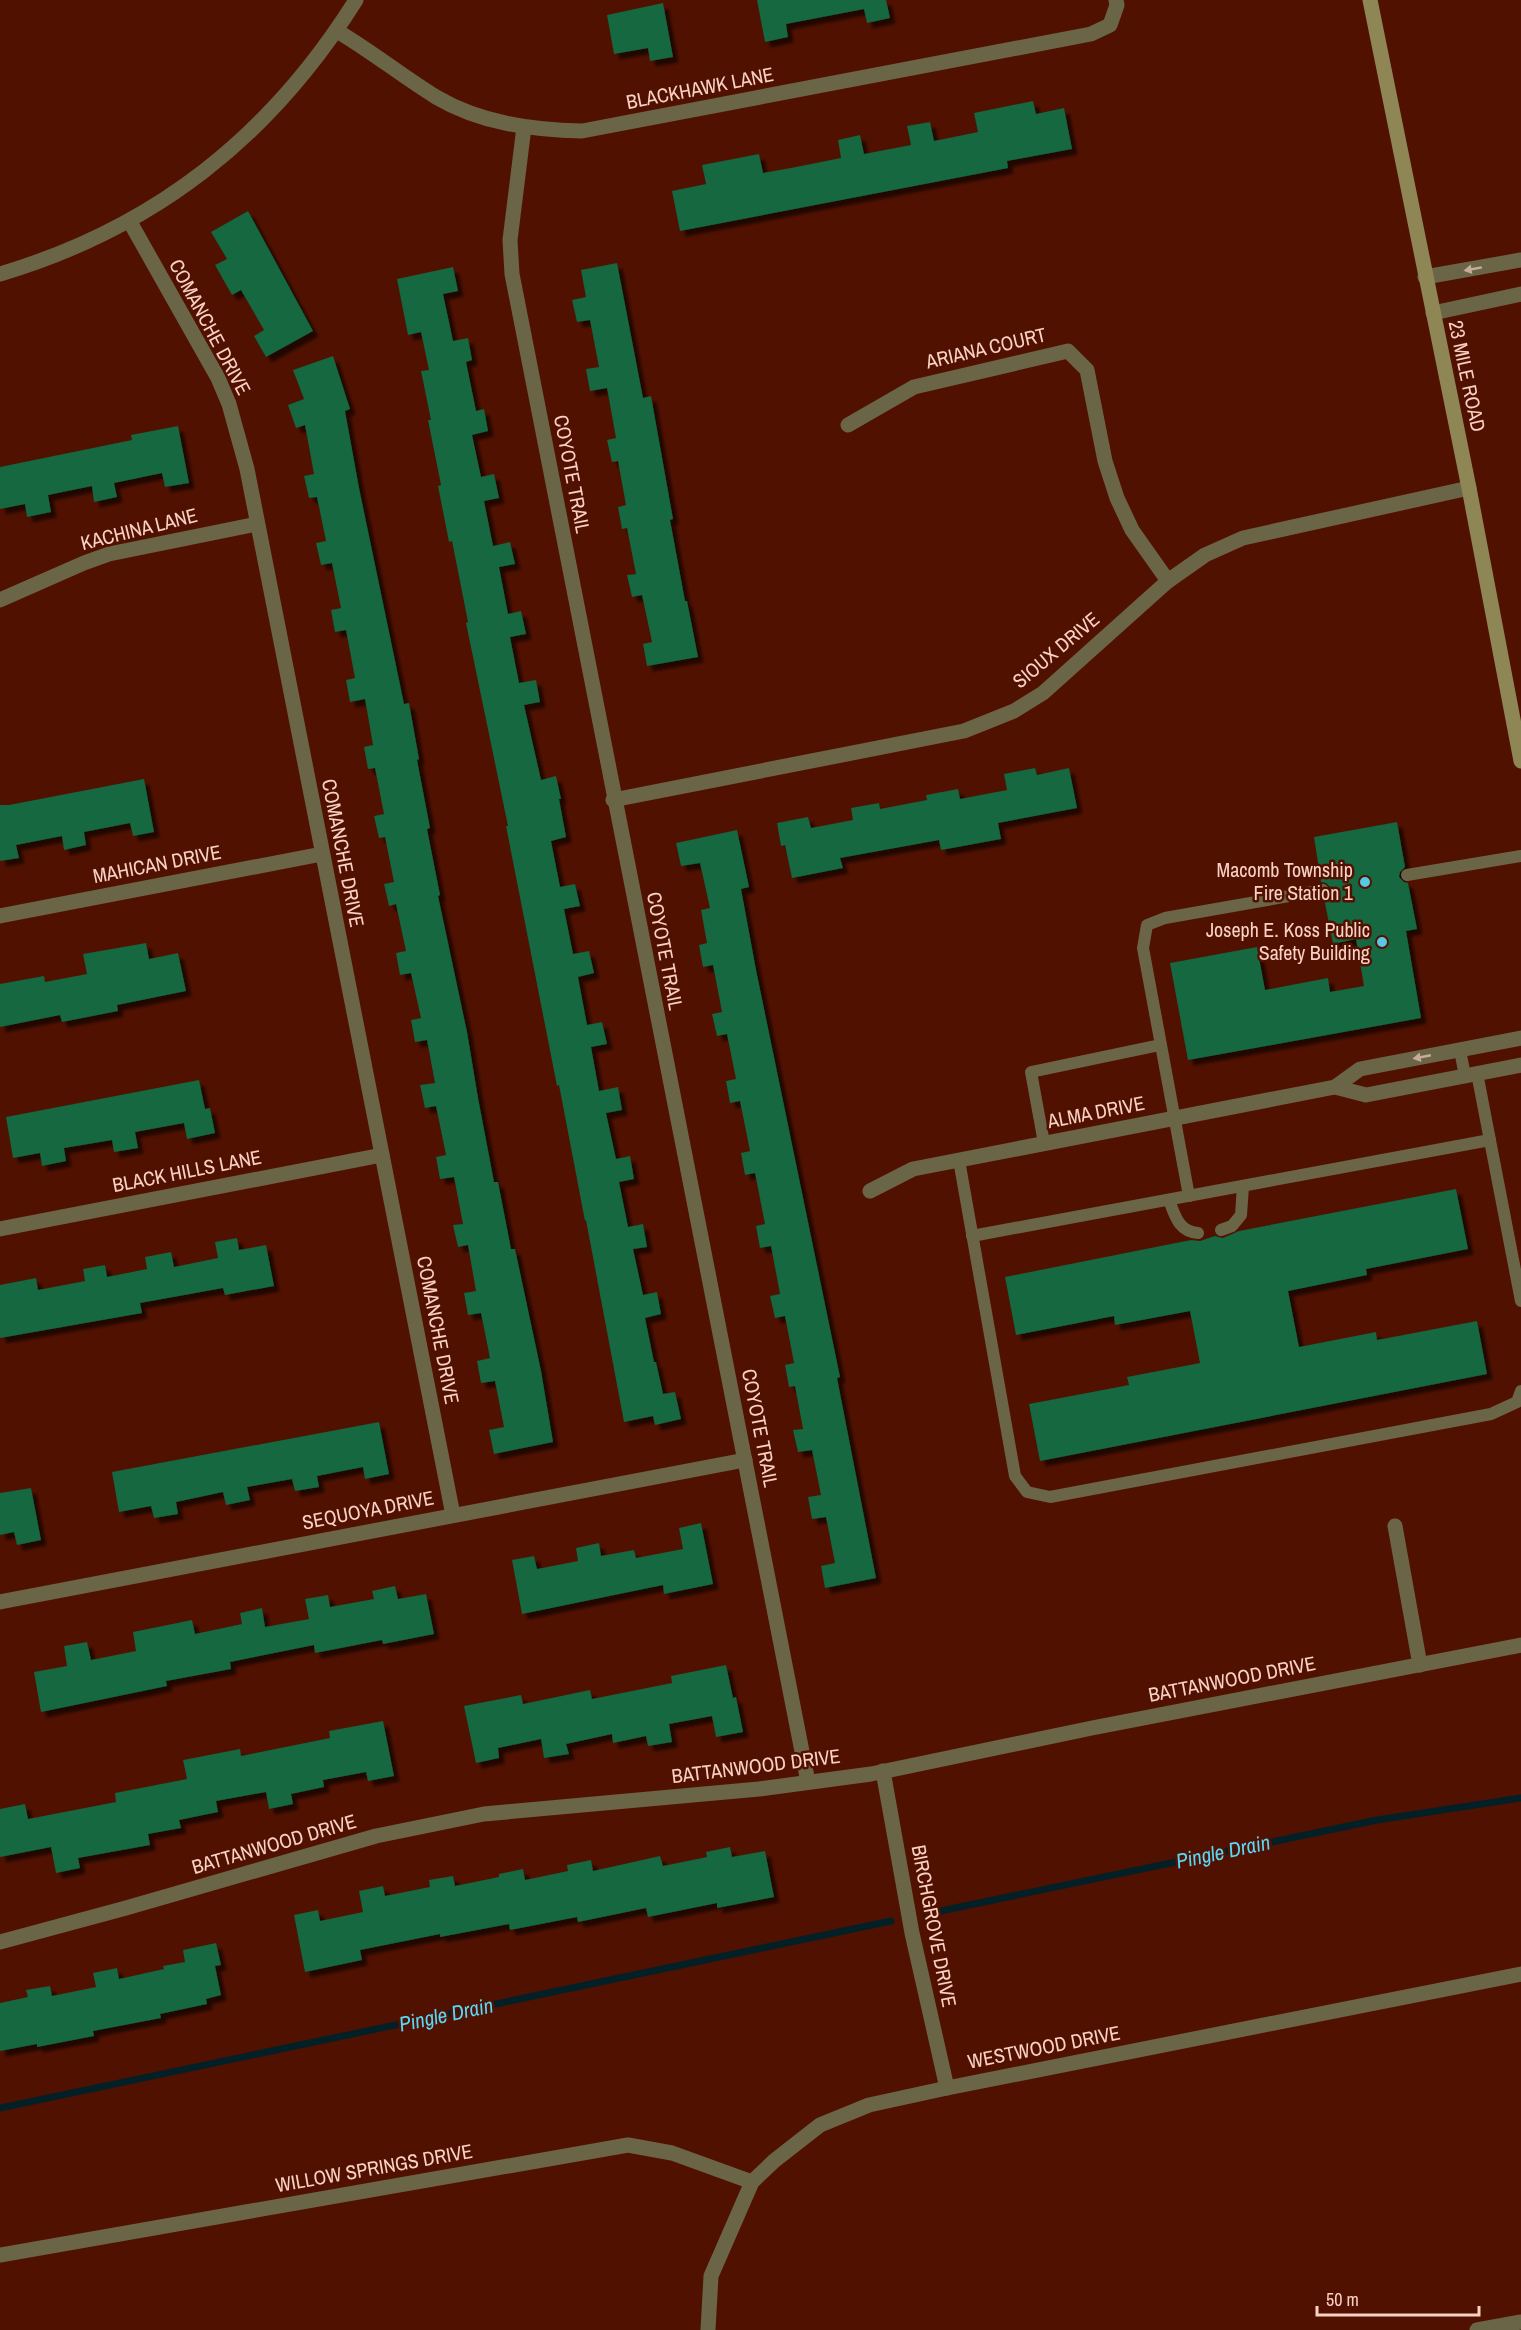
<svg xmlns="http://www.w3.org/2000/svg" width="1521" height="2330" font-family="'Archivo Narrow',sans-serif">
<defs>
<filter id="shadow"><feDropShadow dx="5.5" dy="5.5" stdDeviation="1.5" flood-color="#0009"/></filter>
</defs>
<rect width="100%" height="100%" fill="#511100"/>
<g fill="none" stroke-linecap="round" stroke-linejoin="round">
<g stroke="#042027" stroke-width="7">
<polyline points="926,1914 1377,1820 1521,1798"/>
<polyline points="0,2108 891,1921"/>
</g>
</g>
<g fill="#126741" filter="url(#shadow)">
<polygon points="757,0 886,0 890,18 867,23 864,9 786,24 788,37 765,42"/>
<polygon points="663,3 673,57 650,61 648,48 614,54 607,15"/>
<polygon points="1033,101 1036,114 1064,108 1072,149 1007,161 1008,168 680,231 672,191 706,184 702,165 759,154 763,173 796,167 841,158 838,140 860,135 864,154 911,145 907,126 930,122 934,141 978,132 974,113"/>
<polygon points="248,211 313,331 266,357 254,336 264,330 241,290 232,295 215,265 227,259 211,232"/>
<polygon points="617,263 643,398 651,396 673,519 670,520 685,601 687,601 698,657 647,666 643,644 652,642 642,595 632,597 627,575 636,574 627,528 622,529 618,507 626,505 618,461 612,462 607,440 616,438 607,388 590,391 586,369 599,367 590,320 577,322 572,300 586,297 581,270"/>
<polygon points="453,267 458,291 443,294 453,341 468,338 472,360 466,362 476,411 484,409 488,431 472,435 481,477 494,474 499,498 484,501 493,546 510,542 515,564 499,567 508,614 521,611 526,634 510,637 519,683 536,680 540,702 524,705 541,780 556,776 561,799 559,799 566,837 551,841 560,887 575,884 580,906 564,909 573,954 589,951 594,973 578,977 587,1025 602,1022 607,1044 591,1047 599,1091 618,1087 622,1110 606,1113 616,1159 630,1156 634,1179 619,1182 628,1227 643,1224 647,1247 633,1249 643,1295 657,1292 661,1314 645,1318 654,1362 656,1362 663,1394 675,1392 681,1419 655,1425 653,1416 624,1422 586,1220 585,1221 559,1085 557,1086 506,826 508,826 466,623 468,622 452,541 449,542 438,486 441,485 428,420 431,420 421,371 429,370 421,332 408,335 397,279"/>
<polygon points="333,356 350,409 345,411 359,488 404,704 409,703 419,759 417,760 430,828 427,829 440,895 438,896 467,1032 478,1098 494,1182 498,1182 511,1249 515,1249 541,1371 553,1442 494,1454 489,1430 504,1427 495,1381 481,1383 477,1361 490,1358 481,1313 468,1315 464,1293 476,1291 468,1245 458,1247 453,1225 463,1224 454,1177 440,1179 436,1157 446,1155 436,1106 425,1108 420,1085 435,1083 427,1040 415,1042 411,1020 421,1018 411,973 400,975 396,953 406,951 396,904 389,906 384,884 394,882 385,837 379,838 374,816 384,814 375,768 368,769 364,747 373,745 365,699 350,702 346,680 355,678 346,630 335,632 331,610 341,608 332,563 321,565 316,543 326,541 317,497 309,498 304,476 314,474 305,425 296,428 288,405 304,399 293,370"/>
<polygon points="178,426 189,483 165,487 162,473 114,483 117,497 94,502 92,486 48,495 51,512 27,517 25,504 0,509 0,467 132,440 131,435"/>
<polygon points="1035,768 1037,775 1069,768 1077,808 998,823 1001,839 941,850 939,840 840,858 843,868 792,878 785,845 781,846 777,823 808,817 811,828 853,820 851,808 879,803 880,809 927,800 926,795 958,789 960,799 1007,790 1004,774"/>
<polygon points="144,779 154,832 133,836 130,823 84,832 86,845 64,850 62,836 16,845 19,858 0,861 0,805 9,805"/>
<polygon points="1397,822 1405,867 1400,872 1399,877 1404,882 1408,883 1417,929 1406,931 1421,1018 1188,1060 1170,963 1257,947 1265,990 1328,978 1330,992 1364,986 1356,939 1333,944 1324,898 1330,893 1331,888 1326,883 1321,882 1314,837"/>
<polygon points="737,830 749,887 741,889 756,970 840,1377 837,1378 876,1578 825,1588 821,1566 835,1563 826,1517 812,1519 808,1497 821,1495 812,1450 798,1452 793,1430 803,1429 795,1386 789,1387 785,1365 794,1363 785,1316 775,1318 770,1296 780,1294 771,1246 760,1248 756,1226 765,1224 755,1173 745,1175 741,1153 750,1151 740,1101 730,1103 726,1081 736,1079 727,1034 717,1036 712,1014 722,1012 713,965 703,967 699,945 707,943 701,910 710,908 700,863 681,866 676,843"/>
<polygon points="146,943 149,959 178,953 186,991 117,1005 118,1011 62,1022 60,1015 0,1027 0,984 44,976 45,982 87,974 83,954"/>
<polygon points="199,1080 205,1109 210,1108 215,1133 187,1139 184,1123 135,1132 138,1148 114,1152 112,1140 64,1148 66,1161 42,1166 40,1153 13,1158 6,1117"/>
<polygon points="1456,1189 1468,1249 1366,1269 1367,1275 1288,1291 1299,1347 1376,1332 1377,1340 1477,1321 1487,1374 1040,1461 1029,1404 1129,1385 1127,1377 1200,1363 1190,1311 1115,1325 1114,1316 1016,1335 1005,1277 1191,1240 1200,1241 1215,1236 1223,1238 1239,1231"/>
<polygon points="237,1238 239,1250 266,1245 274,1286 225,1295 223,1288 140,1303 142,1313 0,1338 0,1285 36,1278 38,1290 85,1281 83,1269 105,1265 107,1277 147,1269 145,1257 171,1252 174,1267 218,1258 215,1242"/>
<polygon points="379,1422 389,1474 365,1479 363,1467 317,1476 319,1487 295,1491 292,1479 247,1487 250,1500 226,1505 223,1492 176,1502 178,1514 154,1518 151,1506 119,1512 112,1472"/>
<polygon points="31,1488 41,1540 17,1545 14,1532 0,1535 0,1493"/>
<polygon points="701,1523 713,1584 664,1594 663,1585 522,1614 512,1560 534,1556 537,1569 578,1561 576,1548 599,1543 601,1556 634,1550 636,1558 683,1549 679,1528"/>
<polygon points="395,1586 398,1599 426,1594 434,1634 383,1644 382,1640 315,1653 314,1645 230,1662 231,1669 166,1681 167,1686 41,1712 34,1672 67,1666 64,1646 87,1642 91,1660 136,1651 133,1632 192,1620 195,1634 242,1624 240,1613 262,1608 265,1627 309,1619 305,1599 328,1595 330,1607 374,1599 372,1591"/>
<polygon points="726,1665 733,1698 736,1697 743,1732 716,1737 712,1716 669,1724 672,1742 648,1746 646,1736 613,1743 612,1734 566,1744 569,1754 544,1758 541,1739 498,1748 499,1758 476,1763 464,1706 521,1695 523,1704 590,1690 592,1699 672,1683 671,1676"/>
<polygon points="383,1721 394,1776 368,1781 366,1772 323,1780 324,1787 291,1794 293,1804 269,1809 266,1792 216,1801 218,1812 179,1820 181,1828 148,1834 150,1845 78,1858 80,1868 56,1873 51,1847 0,1857 0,1809 25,1804 28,1819 116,1802 115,1793 187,1779 183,1760 240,1749 241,1756 330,1738 329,1731"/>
<polygon points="730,1847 732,1857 765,1851 774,1897 717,1908 717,1903 648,1917 646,1908 578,1922 577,1917 510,1930 509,1924 440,1937 440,1934 360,1950 362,1960 305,1972 294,1915 318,1910 320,1921 363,1912 359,1891 383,1886 385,1896 430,1887 429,1880 453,1876 455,1886 499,1877 499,1874 523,1869 525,1880 568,1871 567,1865 591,1860 593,1871 660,1856 663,1866 707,1857 706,1852"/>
<polygon points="216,1943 221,1965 215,1966 221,1995 206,1999 207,2004 160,2014 161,2018 93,2031 94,2036 37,2047 37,2044 0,2051 0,2003 28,1997 26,1990 50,1986 52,1996 96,1987 93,1973 117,1968 119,1979 164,1969 163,1966 185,1962 183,1950"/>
</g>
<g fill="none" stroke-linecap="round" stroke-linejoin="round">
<g stroke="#6b6547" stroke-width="12">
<polyline points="1407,875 1521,856"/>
<polyline points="1460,1050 1465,1076"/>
<polyline points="1477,1073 1521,1301"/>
<polyline points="1044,1143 1031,1072 1160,1045"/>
<polyline points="959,1160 1015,1476 1027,1492 1050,1497 1491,1414 1517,1402 1521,1391"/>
<polyline points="1189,1196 1143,948 1147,925 1165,918 1323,890"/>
<path d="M1169,1200c6,16 10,32 29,33"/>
<polyline points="1221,1230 1232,1226 1241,1215 1243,1186"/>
<polyline points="972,1236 1490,1140"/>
</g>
<g stroke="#6b6547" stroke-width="15">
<path d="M337,31c34,20 65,45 99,66 44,26 96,33 146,34l509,-97 19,-9 7,-20 -1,-5"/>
<polyline points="524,127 510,240 512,274 808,1782"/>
<polyline points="130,222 218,378 229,404 247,469 453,1515"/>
<path d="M0,274c155,-46 270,-137 356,-274"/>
<polyline points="1425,277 1521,260"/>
<polyline points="1433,313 1521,294"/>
<polyline points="848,425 914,387 1068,351 1087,370 1105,461 1117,498 1132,530 1168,581"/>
<polyline points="0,600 84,563 109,554 257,524"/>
<polyline points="613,800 964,731 1014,711 1043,693 1168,581 1205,555 1243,538 1469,488"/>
<polyline points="0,916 322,854"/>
<polyline points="1335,1087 1366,1095 1521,1065"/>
<polyline points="870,1191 913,1169 1335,1087 1360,1069 1521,1038"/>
<polyline points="0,1229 382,1155"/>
<polyline points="1395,1526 1420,1665"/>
<polyline points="0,1602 745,1460"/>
<polyline points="883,1771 912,1933 947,2088"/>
<polyline points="0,1942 126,1908 376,1836 484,1814 759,1789 871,1774 1092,1728 1521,1645"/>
<polyline points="0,2255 628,2145 672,2153 752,2182"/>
<polyline points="708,2330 711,2276 752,2182 774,2161 820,2125 869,2105 947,2088 1521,1974"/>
<polyline points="1477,2330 1521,2322"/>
</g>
<polyline stroke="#8f8655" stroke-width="15" points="1370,0 1469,488 1521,761"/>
</g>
<defs><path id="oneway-solid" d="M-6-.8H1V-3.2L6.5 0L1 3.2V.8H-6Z" transform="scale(1.5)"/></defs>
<g fill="#c8ab98">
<use href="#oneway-solid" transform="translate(1473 269) rotate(170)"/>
<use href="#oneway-solid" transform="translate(1422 1057) rotate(169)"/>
</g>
<g fill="#5ac8e5" stroke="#511100" stroke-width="2">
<circle cx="1365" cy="882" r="6"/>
<circle cx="1382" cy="942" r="6"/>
</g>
<g text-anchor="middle" stroke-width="5" stroke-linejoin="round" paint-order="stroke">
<g font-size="20" fill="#fad1c4" stroke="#511100">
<text transform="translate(700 88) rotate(-11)" y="7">BLACKHAWK LANE</text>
<text transform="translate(210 327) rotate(62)" y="7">COMANCHE DRIVE</text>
<text transform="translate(986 348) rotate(-13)" y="7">ARIANA COURT</text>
<text transform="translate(1467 376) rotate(78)" y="7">23 MILE ROAD</text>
<text transform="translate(572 474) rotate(79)" y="7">COYOTE TRAIL</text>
<text transform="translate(139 529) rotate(-14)" y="7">KACHINA LANE</text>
<text transform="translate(1056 650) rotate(-40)" y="7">SIOUX DRIVE</text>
<text transform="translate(343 853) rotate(79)" y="7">COMANCHE DRIVE</text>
<text transform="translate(157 864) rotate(-11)" y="7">MAHICAN DRIVE</text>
<text transform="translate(665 951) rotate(79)" y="7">COYOTE TRAIL</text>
<text transform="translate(1096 1112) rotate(-11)" y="7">ALMA DRIVE</text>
<text transform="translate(187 1171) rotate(-11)" y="7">BLACK HILLS LANE</text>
<text transform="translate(438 1330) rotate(79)" y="7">COMANCHE DRIVE</text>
<text transform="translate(760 1428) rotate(79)" y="7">COYOTE TRAIL</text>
<text transform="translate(368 1510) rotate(-11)" y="7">SEQUOYA DRIVE</text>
<text transform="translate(1232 1679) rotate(-11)" y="7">BATTANWOOD DRIVE</text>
<text transform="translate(756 1766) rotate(-7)" y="7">BATTANWOOD DRIVE</text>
<text transform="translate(274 1844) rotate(-16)" y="7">BATTANWOOD DRIVE</text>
<text transform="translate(934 1926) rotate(79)" y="7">BIRCHGROVE DRIVE</text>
<text transform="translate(1044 2047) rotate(-11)" y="7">WESTWOOD DRIVE</text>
<text transform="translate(374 2168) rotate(-10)" y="7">WILLOW SPRINGS DRIVE</text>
</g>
<g font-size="20" fill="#fad1c4" stroke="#511100" text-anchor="end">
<text x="1353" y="877">Macomb Township<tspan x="1353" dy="23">Fire Station 1</tspan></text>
<text x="1370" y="937">Joseph E. Koss Public<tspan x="1370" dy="23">Safety Building</tspan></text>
</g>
<g font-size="21" font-style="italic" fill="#59d7f7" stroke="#511100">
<text transform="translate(1223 1852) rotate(-12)" y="7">Pingle Drain</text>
<text transform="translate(446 2015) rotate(-12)" y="7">Pingle Drain</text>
</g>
</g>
<path d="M1317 2306v9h162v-9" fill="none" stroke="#fad1c4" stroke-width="3"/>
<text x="1326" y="2306" font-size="18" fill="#fad1c4" stroke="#511100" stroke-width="4.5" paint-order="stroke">50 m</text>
</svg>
